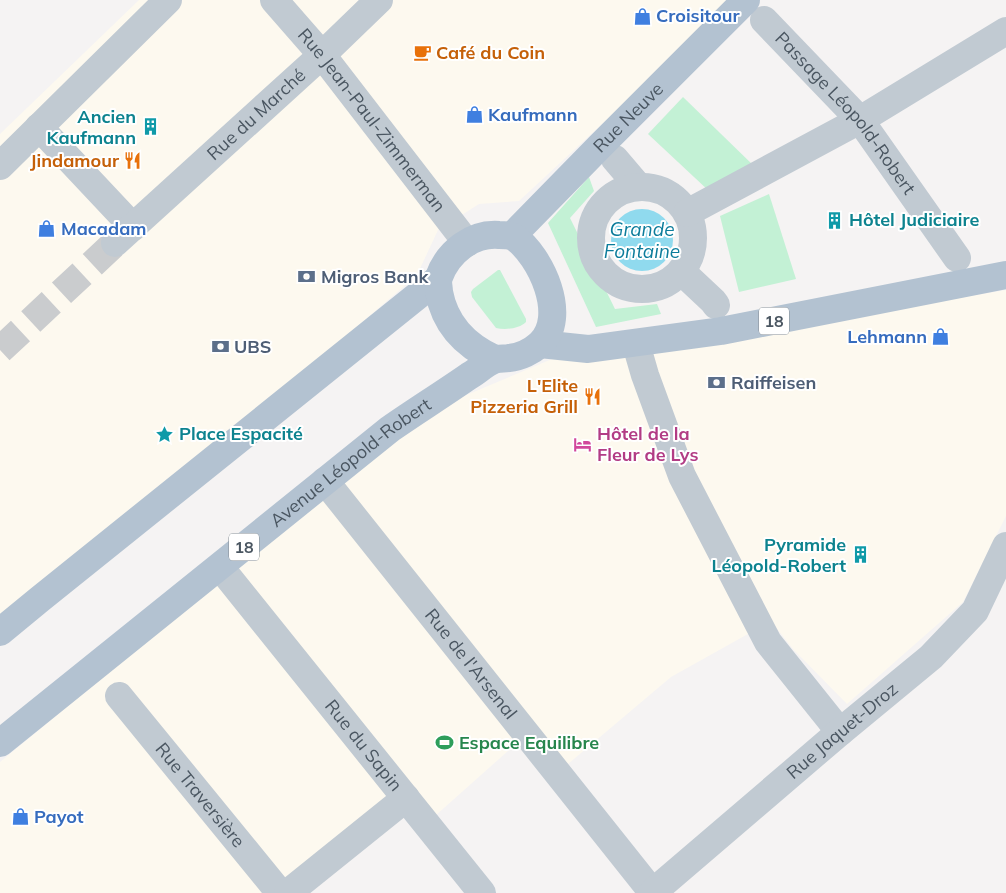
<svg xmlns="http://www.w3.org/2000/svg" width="1006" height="893" font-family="Mulish,sans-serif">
<rect width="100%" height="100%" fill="#f5f3f3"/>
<g fill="#fdf9ef">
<polygon points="139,0 733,0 713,21 519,201 479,204 438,230 417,275 0,633 0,134"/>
<polygon points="1006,290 1006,516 963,602 847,704 793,649 771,621 671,677 568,764 536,726 435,816 423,799 305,893 0,893 0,762 426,412 564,354 652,349"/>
</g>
<g fill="#c3f1d5">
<polygon points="683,97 755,167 709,191 648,134"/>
<polygon points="589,177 594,191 570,218 615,309 657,304 661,314 596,327 548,223"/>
<polygon points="769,194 796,279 739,292 720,216"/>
<path d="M498,270h2l26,49v3c-7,7 -21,8 -30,6l-24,-31 -1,-5 2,-3z"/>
</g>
<circle fill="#90daee" cx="642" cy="240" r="31"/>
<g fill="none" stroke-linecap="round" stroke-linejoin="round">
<polyline stroke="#caccce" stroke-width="28" stroke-dasharray="28 14" stroke-linecap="butt" points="0,350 115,243"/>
<g stroke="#c1cad2" stroke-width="28">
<path id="s1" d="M274,0l48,55 145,188"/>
<path id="s2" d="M764,20l96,100 97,138"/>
<polyline points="39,127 133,227"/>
<polyline points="615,159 638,186"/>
<polyline points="0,166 168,0"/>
<circle cx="642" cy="238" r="51"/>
<polyline points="687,213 860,120 1006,31"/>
<path id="s3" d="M115,243l207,-188 57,-55"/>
<polyline points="681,271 713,301 716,305"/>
<polyline points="636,344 645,375 682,476 768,642 840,732"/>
<path id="s4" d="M325,481l328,412"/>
<path id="s5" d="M220,567l262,326"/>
<path id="s6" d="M119,696l161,197"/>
<polyline points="288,893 406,798"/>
<path id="s7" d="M652,893l188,-161 91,-75 44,-46 31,-65"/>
</g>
<g stroke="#b3c2d1" stroke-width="28">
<path id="s8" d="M512,236l88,-90 146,-146"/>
<polyline points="540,344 588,349 721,331 1006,275"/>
<polyline points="0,632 40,599 437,280"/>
<path id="s9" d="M0,743l390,-314c26,-18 53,-35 79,-53 7,-4 17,-13 25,-16 5,-2 11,-1 15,-2 11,-1 23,-7 31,-14 29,-27 1,-88 -26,-107 -4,-2 -10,-2 -15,-2 -27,-2 -51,17 -60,42 -2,5 0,10 0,15 6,33 27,54 56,67"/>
</g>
</g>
<defs>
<symbol id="shop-bare" viewBox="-9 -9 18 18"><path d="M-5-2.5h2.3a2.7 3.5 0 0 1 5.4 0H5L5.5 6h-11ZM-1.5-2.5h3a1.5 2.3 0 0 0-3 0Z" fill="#3f7fe0" stroke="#fff" stroke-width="2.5" paint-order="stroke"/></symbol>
<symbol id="cafe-bare" viewBox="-9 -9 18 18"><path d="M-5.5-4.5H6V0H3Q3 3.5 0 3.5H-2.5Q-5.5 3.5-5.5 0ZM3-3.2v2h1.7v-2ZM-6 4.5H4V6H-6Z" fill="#e8710a" stroke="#fff" stroke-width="2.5" paint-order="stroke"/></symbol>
<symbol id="building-bare" viewBox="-9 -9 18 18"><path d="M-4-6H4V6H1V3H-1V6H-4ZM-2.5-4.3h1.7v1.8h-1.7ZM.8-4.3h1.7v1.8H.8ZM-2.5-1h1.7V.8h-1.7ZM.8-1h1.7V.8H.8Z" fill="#0f9aa8" stroke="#fff" stroke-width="2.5" paint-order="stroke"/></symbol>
<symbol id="restaurant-bare" viewBox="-9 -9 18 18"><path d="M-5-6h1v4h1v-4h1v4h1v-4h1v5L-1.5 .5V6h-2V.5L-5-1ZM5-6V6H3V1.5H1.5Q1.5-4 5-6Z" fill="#e8710a" stroke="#fff" stroke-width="2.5" paint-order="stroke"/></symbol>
<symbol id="bank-bare" viewBox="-9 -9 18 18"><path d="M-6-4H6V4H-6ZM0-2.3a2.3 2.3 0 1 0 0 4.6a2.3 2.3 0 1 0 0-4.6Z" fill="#5c6f8a" stroke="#fff" stroke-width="2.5" paint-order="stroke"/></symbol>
<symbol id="sight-bare" viewBox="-9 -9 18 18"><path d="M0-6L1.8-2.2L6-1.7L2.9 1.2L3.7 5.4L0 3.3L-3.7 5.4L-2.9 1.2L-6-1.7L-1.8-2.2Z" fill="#0f9aa8" stroke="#fff" stroke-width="2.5" paint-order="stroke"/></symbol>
<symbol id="hotel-bare" viewBox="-9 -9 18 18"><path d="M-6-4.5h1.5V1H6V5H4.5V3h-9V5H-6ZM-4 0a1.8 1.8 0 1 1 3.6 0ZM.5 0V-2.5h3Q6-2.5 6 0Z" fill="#d1479c" stroke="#fff" stroke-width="2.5" paint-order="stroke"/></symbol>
<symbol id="stadium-bare" viewBox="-9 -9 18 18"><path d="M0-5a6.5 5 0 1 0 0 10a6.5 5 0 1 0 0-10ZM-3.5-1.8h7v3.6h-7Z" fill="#2e9e5b" stroke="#fff" stroke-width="2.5" paint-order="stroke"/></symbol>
</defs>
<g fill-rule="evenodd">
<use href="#shop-bare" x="630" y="4" width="25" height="25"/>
<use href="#cafe-bare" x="410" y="40" width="25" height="25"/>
<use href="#shop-bare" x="462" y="102" width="25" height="25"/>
<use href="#building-bare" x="138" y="114" width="25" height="25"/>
<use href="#restaurant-bare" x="120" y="148" width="25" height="25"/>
<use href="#building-bare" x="822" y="208" width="25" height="25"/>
<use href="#shop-bare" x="34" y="216" width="25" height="25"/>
<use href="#bank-bare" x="294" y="264" width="25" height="25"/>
<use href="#shop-bare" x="928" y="324" width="25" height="25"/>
<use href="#bank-bare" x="208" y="334" width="25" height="25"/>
<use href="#bank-bare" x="704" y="370" width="25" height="25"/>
<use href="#restaurant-bare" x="580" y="384" width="25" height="25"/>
<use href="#sight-bare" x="152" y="422" width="25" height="25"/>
<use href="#hotel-bare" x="570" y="432" width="25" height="25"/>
<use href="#building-bare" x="848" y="542" width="25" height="25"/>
<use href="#stadium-bare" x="432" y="730" width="25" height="25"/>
<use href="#shop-bare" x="8" y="804" width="25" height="25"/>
</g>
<g text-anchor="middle" stroke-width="4" stroke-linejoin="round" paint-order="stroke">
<g fill="#fff" stroke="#808990" stroke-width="1">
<rect x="759" y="307.5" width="30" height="27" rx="4"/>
<rect x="229" y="533.5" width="30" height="27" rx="4"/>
</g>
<g font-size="16" font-weight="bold" fill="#4a5661">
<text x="774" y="327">18</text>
<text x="244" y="553">18</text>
</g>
<g font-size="18" font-weight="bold" fill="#366cbe" stroke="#fff" text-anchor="start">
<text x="656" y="22">Croisitour</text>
<text x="488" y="121">Kaufmann</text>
<text x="61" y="235">Macadam</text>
<text x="927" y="343" text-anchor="end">Lehmann</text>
<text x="34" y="823">Payot</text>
</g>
<g font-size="18" font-weight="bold" fill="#c56008" stroke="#fff" text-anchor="end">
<text x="436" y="59" text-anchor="start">Café du Coin</text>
<text x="119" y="167">Jindamour</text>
<text x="578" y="392">L'Elite<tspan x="578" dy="21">Pizzeria Grill</tspan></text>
</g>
<g font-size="18" fill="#4a5661" stroke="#fff">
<text dy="6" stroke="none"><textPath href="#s3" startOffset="191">Rue du Marché</textPath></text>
<text dy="6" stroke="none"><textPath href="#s2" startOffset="124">Passage Léopold-Robert</textPath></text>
<text dy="6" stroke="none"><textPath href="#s8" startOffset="166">Rue Neuve</textPath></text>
<text dy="6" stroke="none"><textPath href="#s1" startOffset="155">Rue Jean-Paul-Zimmerman</textPath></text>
<text dy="6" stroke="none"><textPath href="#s9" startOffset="449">Avenue Léopold-Robert</textPath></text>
<text dy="6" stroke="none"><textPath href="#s4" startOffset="234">Rue de l'Arsenal</textPath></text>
<text dy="6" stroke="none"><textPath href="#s7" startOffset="250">Rue Jaquet-Droz</textPath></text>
<text dy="6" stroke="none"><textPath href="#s5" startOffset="229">Rue du Sapin</textPath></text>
<text dy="6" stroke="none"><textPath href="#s6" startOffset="128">Rue Traversière</textPath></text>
</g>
<g font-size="18" font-weight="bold" fill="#0d838f" stroke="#fff" text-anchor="end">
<text x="136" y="123">Ancien<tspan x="136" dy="21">Kaufmann</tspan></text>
<text x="849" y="226" text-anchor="start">Hôtel Judiciaire</text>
<text x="179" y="440" text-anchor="start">Place Espacité</text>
<text x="846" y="551">Pyramide<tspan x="846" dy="21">Léopold-Robert</tspan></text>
</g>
<g font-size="18" font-weight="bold" fill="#4e5e75" stroke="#fff" text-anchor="start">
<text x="321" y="283">Migros Bank</text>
<text x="234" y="353">UBS</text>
<text x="731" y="389">Raiffeisen</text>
</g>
<g font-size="18" font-weight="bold" fill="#b23c85" stroke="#fff" text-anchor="start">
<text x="597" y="440">Hôtel de la<tspan x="597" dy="21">Fleur de Lys</tspan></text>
</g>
<g font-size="18" font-weight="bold" fill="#27864d" stroke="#fff" text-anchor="start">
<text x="459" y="749">Espace Equilibre</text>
</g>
<g font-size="19" font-style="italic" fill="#0c7c9b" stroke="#fff">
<text x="642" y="236">Grande<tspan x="642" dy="22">Fontaine</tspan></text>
</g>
</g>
</svg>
